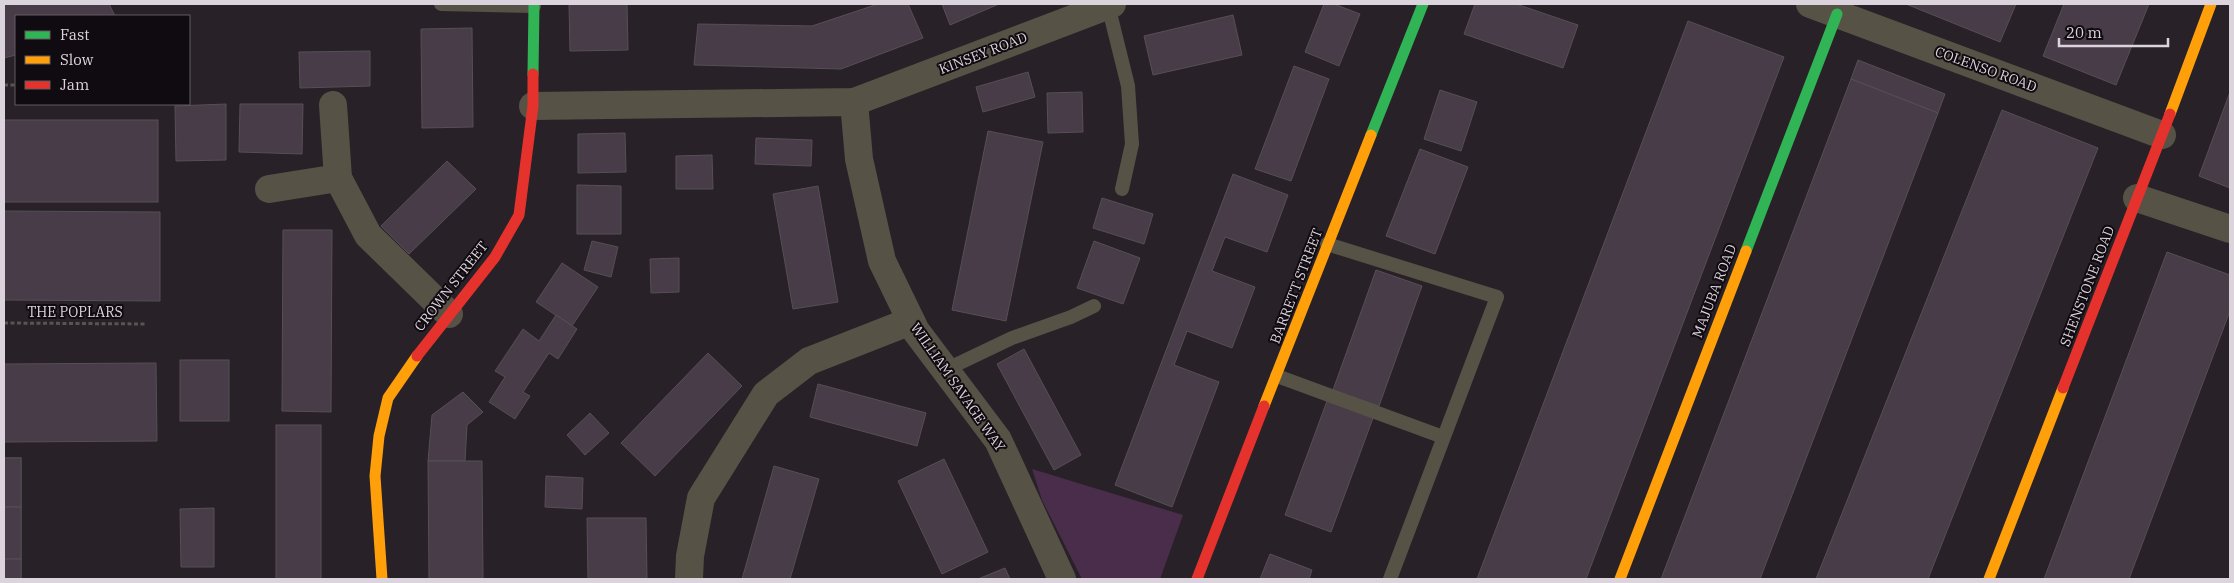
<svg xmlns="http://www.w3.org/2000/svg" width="2234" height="583" font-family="'IBM Plex Serif',serif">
<rect width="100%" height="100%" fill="#282228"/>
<polygon fill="#492d4b" points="1032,469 1183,515 1160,579 1082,579 1042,500"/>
<g fill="#473c48" stroke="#555055">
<polygon points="4,4 109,4 115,16 16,16 16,55 4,58"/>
<polygon points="569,4 627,4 628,50 570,51"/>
<polygon points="878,4 908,4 923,38 841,69 694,65 698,24 812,26"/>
<polygon points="942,4 999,4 950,25"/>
<polygon points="1324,4 1334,4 1360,14 1339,66 1305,52"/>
<polygon points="1475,4 1516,4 1578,25 1563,68 1464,34"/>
<polygon points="1906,4 2016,4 2000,42"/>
<polygon points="2064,4 2149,4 2116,85 2043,56"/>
<polygon points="1233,15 1242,55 1153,75 1144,36"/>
<polygon points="1688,21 1784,57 1586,579 1477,579"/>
<polygon points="472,28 473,127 422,128 421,29"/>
<polygon points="370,51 370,86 300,88 299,52"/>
<polygon points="1858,60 1945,94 1938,113 1851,79"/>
<polygon points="1294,66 1329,79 1291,181 1255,169"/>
<polygon points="1028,72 1035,97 983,112 976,87"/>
<polygon points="1851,79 1938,113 1760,579 1661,579"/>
<polygon points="1440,90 1477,102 1461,151 1424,139"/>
<polygon points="1082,92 1083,132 1048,133 1047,93"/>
<polygon points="2230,92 2230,188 2199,176"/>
<polygon points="226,104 226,160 176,161 175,106"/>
<polygon points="240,104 303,104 302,154 239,152"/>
<polygon points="2002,110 2098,148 1928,579 1816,579"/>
<rect x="4" y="120" width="154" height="82"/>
<polygon points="988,131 1043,142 1006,321 952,310"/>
<polygon points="625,133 626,172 578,173 578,134"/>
<polygon points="756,138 812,140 811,166 755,164"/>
<polygon points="1420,149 1468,167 1435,254 1386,236"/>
<polygon points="712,155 713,189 676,189 676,156"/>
<polygon points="447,161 476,189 409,254 381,226"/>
<polygon points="1233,174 1288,195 1267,252 1225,237 1212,271 1255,287 1232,348 1187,331 1174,365 1219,382 1172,507 1115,485"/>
<polygon points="577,185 621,186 621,234 577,234"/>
<polygon points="818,186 838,302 793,309 773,194"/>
<polygon points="1102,198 1153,214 1144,244 1093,228"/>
<polygon points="4,211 160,212 160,301 4,300"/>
<polygon points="283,230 332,230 331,412 282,411"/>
<polygon points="592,241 618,247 611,277 584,270"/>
<polygon points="1094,241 1140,258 1123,304 1077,288"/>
<polygon points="2167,252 2230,275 2230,311 2129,579 2044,579"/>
<polygon points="679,258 679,292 651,293 650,259"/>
<polygon points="562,263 598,287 572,326 536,302"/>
<polygon points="1376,270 1422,286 1379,406 1333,390"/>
<polygon points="556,315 577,329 558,359 549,353 523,392 530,396 515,419 489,402 505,377 495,371 523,329 539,341"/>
<polygon points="1024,349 1081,455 1054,470 997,364"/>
<polygon points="708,353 742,386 655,476 621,443"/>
<rect x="180" y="360" width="49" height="61"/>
<polygon points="156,363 157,441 4,442 4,364"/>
<polygon points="818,384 926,413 917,446 810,417"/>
<polygon points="463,392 483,412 467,425 465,461 428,461 432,415"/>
<polygon points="1327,401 1373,418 1331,532 1285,515"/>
<polygon points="590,413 609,433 585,455 567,435"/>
<rect x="276" y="425" width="45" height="154"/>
<rect x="4" y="458" width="17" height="121"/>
<rect x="4" y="458" width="17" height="49"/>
<polygon points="944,459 988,552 942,574 898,481"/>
<polygon points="428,461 482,461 483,579 429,579"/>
<polygon points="774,466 819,479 790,579 742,579"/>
<polygon points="546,476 583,478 582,509 545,507"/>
<rect x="4" y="507" width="17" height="52"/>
<polygon points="214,508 214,567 181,567 180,509"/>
<polygon points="587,518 646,518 647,579 588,579"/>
<polygon points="1270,554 1312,570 1309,579 1260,579"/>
<rect x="4" y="559" width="17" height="20"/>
<polygon points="1005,568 1010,579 978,579"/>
</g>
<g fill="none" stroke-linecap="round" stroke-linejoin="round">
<g stroke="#58554f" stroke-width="3" stroke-dasharray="4 2.5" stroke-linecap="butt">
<polyline points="4,85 16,85"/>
<polyline points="4,323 146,324"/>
</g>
<g stroke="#565346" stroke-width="14">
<polyline points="441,4 534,6"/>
<polyline points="1108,5 1128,86 1132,144 1122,189"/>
<polyline points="1327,244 1497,297 1390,579"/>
<polyline points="945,370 1012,338 1071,317 1094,306"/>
<polyline points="1277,376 1443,437"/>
</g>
<g stroke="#565346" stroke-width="28">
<polyline points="1810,4 2162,135"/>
<polyline points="854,102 859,159 882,261 916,331 998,440 1062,579"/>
<polyline points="333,105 338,178 368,235 449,314"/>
<polyline points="533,106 854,102 1112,4"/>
<polyline points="269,189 338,178"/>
<polyline points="2137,198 2230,229"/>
<polyline points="689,579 690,556 701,498 766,394 809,361 911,321"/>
</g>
<g stroke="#30b455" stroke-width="11">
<polyline points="533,74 534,4"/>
<polyline points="1371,135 1423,4"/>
<polyline points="1746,251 1837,14"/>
</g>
<g stroke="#ff9f0a" stroke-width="11">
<polyline points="2170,114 2211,4"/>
<polyline points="1264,406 1371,135"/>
<polyline points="382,579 375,476 379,436 388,398 417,356"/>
<polyline points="1620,579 1746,251"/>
<polyline points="1989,579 2063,388"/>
</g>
<g stroke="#e5322d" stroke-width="11">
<polyline points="417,356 495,257 519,215 533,106 533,74"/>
<polyline points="2063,388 2170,114"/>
<polyline points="1197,579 1264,406"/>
</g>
</g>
<g text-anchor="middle" stroke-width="4" stroke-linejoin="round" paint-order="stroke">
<g font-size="14" fill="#dcd4dc" stroke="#100b10">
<text transform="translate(983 53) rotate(-21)" y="5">KINSEY ROAD</text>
<text transform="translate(1986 69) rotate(20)" y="5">COLENSO ROAD</text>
<text transform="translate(451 286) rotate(-52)" y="5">CROWN STREET</text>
<text transform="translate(1296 286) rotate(-69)" y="5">BARRETT STREET</text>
<text transform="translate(2087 286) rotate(-69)" y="5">SHENSTONE ROAD</text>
<text transform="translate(1714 291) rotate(-69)" y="5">MAJUBA ROAD</text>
<text x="75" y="317">THE POPLARS</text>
<text transform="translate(958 387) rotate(55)" y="5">WILLIAM SAVAGE WAY</text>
</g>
</g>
<rect width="2234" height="583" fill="none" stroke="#dcd4dc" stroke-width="10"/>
<rect x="15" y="15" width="175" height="90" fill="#100b10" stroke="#625b62"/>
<rect x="25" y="31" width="25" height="8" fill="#30b455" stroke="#625b62"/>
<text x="60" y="40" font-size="15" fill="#dcd4dc">Fast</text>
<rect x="25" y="56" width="25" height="8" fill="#ff9f0a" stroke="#625b62"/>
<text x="60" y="65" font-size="15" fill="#dcd4dc">Slow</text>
<rect x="25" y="81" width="25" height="8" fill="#e5322d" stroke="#625b62"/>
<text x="60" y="90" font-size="15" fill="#dcd4dc">Jam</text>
<path d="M2059 38v8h109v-8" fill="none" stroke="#dcd4dc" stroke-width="2.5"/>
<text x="2066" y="38" font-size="15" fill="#dcd4dc" stroke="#100b10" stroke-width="4" paint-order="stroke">20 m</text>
</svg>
